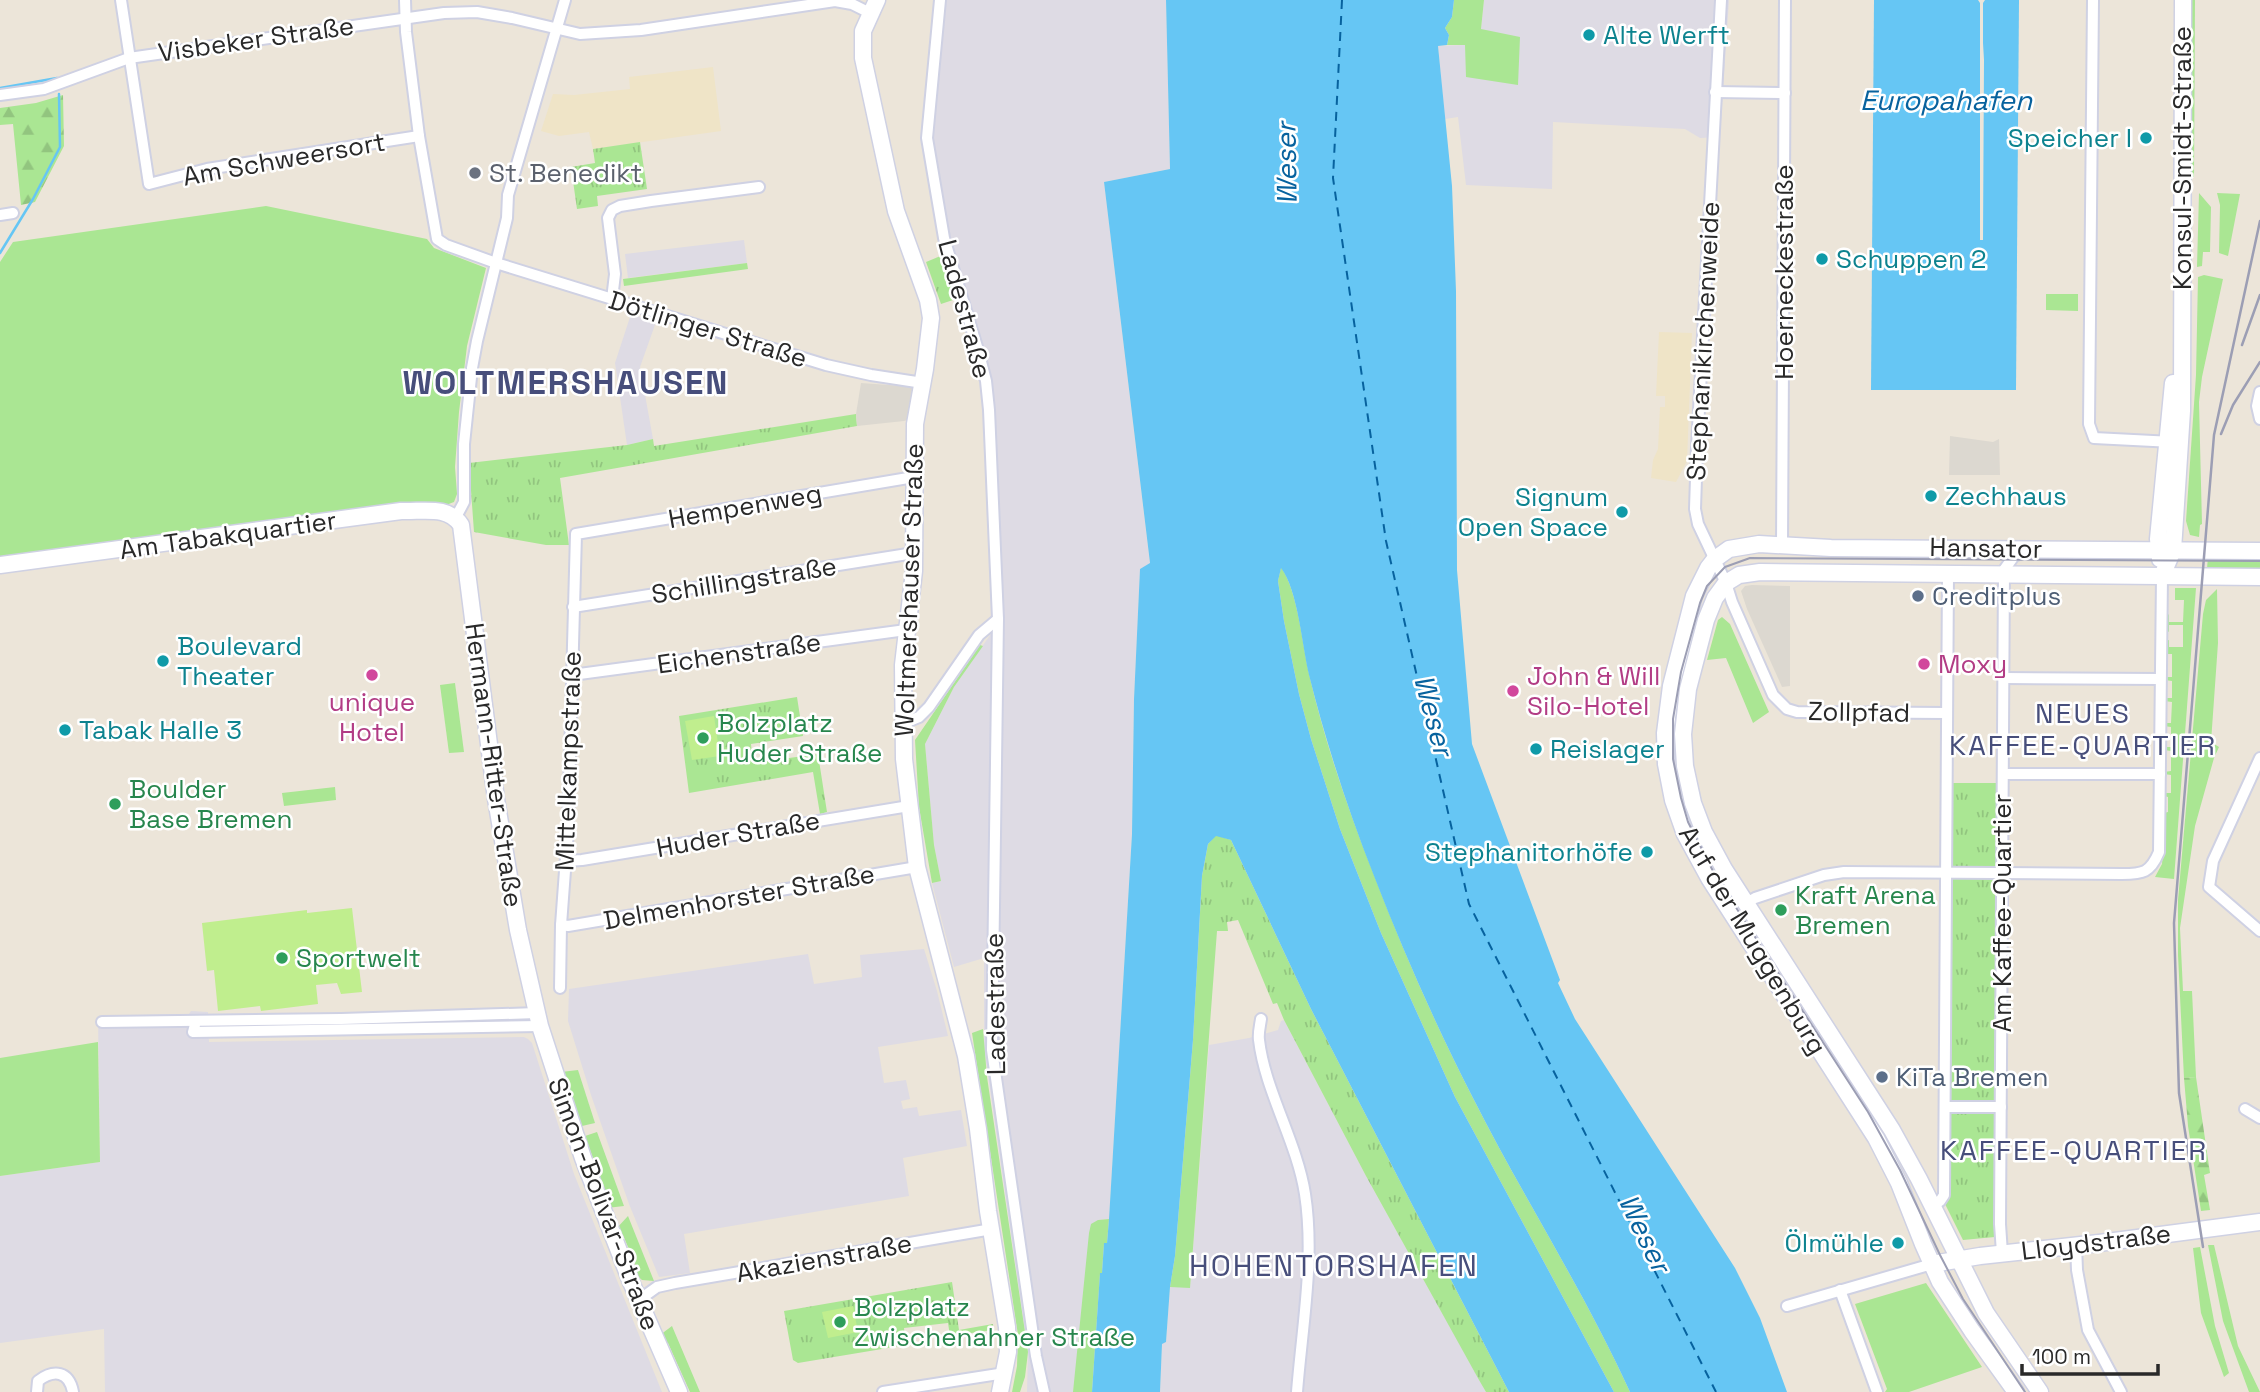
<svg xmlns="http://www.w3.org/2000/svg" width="2260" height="1392" font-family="'Space Grotesk',sans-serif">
<defs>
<pattern id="forest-firs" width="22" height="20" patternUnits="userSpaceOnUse" patternTransform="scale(1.75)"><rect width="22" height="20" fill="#aae693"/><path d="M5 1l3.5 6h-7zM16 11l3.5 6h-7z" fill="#92c57f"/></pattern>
<pattern id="park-tufts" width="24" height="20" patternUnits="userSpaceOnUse" patternTransform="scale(1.75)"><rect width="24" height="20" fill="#aae693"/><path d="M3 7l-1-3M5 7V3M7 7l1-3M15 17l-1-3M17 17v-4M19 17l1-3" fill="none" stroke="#92c57f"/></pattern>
</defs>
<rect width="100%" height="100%" fill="#ece5d9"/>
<g fill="#dedbe4">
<polygon points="940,0 1166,0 1170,169 1104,182 1150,564 1140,569 1134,699 1132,834 1109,1219 1098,1220 1073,1392 1027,1392 1028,1352 984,1048 984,958 954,967 932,883 941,881 934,845 925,744 954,687 995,628 984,382 943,238 926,137"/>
<polygon points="1484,0 1729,0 1720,137 1700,138 1685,129 1553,122 1552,189 1466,185 1458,117 1445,119 1438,46 1466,45 1481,30"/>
<polygon points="744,240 747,263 628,278 625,254"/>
<polygon points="631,314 656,322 640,367 653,439 627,445 615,363"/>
<polygon points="924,949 937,991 948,1036 878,1047 884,1083 906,1080 910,1099 901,1101 903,1109 917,1107 919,1116 961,1110 967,1146 903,1158 909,1196 684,1234 690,1273 659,1277 629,1204 591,1095 568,1021 569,989 808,954 814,984 862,977 860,955"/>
<polygon points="191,1011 208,1012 209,1042 524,1037 528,1039 532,1043 574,1174 662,1392 105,1392 104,1329 0,1343 0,1176 100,1162 98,1016 189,1014"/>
<polygon points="1284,1020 1366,1176 1486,1392 1160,1392 1162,1343 1166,1342 1170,1287 1190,1287 1209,1045 1249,1038 1278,1030 1281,1021"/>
</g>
<g fill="#efe4c7">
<polygon points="713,67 721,131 593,149 589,132 559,136 541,131 553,94 574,95 630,89 629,77"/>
<polygon points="1659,332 1692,333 1687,461 1676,482 1651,478 1653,460 1658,449 1660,407 1665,407 1665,396 1656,396"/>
</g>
<g fill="#aae693">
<polygon points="1454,0 1484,0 1481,29 1520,37 1518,85 1466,77 1465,45 1447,45 1449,35 1445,28 1452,17"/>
<polygon points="2191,0 2195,0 2194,177 2190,177"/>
<polygon points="2199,193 2211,207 2210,252 2203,252 2202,266 2197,267"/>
<polygon points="2217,193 2240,194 2228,256 2219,253 2220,205"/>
<polygon points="266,206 427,239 434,248 486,268 467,346 459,412 455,467 457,494 454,502 446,505 0,560 0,262 13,242"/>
<polygon points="747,263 748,269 624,286 623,279"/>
<polygon points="2204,275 2223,279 2202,377 2199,402 2202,524 2200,525 2199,537 2190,535 2186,521 2196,375 2198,277"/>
<polygon points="2046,294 2078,294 2078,311 2046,310"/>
<polygon points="2208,555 2260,555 2260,571 2207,570"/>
<path d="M1281,567c17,25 21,76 28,107 16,69 39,135 65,201 29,76 62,151 99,223 50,99 111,193 157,294h-16l-159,-295 -74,-164 -41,-104 -29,-90 -12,-45 -15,-73 -6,-40z"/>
<polygon points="2175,588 2196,588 2174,879 2155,877 2162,864 2163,852 2164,813 2168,812 2168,797 2164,796 2164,793 2171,793 2171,775 2164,774 2164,772 2171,771 2171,751 2164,750 2164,747 2171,747 2171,727 2164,726 2164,723 2171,723 2172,702 2164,701 2165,698 2172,698 2172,681 2165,680 2165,677 2172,677 2172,654 2165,654 2165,641 2169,640 2169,647 2183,647 2183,625 2169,625 2169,632 2166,630 2166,617 2169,614 2169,622 2183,622 2184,600 2175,600"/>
<polygon points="2217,589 2218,643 2211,742 2219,747 2214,758 2195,826 2180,928 2183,991 2192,991 2196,1077 2184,1078 2178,955 2178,900 2203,614 2206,600"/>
<polygon points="1722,617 1730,624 1769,712 1753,723 1726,658 1707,660 1718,620"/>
<polygon points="980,645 983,646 954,687 925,744 934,845 941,881 932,883 919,807 915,740"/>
<polygon points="455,683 464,752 449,753 440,685"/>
<polygon points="335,787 336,800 284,806 282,793"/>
<polygon points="1199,931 1217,931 1190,1288 1170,1287 1175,1256 1193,1040"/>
<polygon points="983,1029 987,1077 1028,1352 1025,1377 1020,1392 1012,1392 1017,1366 1018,1335 972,1033"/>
<polygon points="98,1042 100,1162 0,1176 0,1058"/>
<polygon points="578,1070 595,1123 582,1126 561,1072"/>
<polygon points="597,1132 624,1206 607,1208 604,1202 607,1197 585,1136"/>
<polygon points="628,1216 654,1281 642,1280 634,1273 636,1266 623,1235 617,1233 616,1229"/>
<polygon points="1109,1219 1107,1243 1104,1244 1102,1273 1100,1274 1092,1392 1073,1392 1089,1233 1091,1224 1098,1220"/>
<polygon points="2214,1245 2238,1346 2260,1392 2249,1392 2223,1321 2208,1245"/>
<polygon points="2200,1247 2215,1326 2229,1373 2224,1377 2201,1313 2193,1248"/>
<polygon points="1926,1283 1982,1367 1909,1392 1885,1392 1887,1389 1855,1304"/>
<polygon points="672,1326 700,1392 690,1392 668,1343 663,1342 660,1335"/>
</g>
<g fill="url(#forest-firs)">
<polygon points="63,95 64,146 35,202 21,205 13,124 0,125 0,108 36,103"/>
<polygon points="2196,1077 2210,1173 2204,1175 2210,1210 2201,1211 2188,1126 2184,1078"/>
</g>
<g fill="url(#park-tufts)">
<polygon points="640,142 647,189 597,196 598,206 577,209 571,167 595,163 593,149"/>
<polygon points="943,255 956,299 941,304 926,262"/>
<polygon points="856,414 857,426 560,478 569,545 546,545 474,532 469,463 627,445 653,439 654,446"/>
<polygon points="797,697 803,736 751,744 753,763 818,754 827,812 820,814 813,772 689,793 679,716"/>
<polygon points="1951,783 1998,783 1995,1237 1963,1240 1944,1202"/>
<polygon points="1216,835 1231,840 1311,1009 1509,1392 1486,1392 1479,1380 1366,1176 1284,1020 1277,1003 1273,1004 1238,920 1227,922 1228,931 1199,931 1202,876 1208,844"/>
<polygon points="952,1282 959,1330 993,1324 993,1330 950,1336 948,1323 904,1328 906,1345 798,1363 793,1360 784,1311"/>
</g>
<g fill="#c0ee8e">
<polygon points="714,716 720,756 692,760 685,721"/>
<polygon points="352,908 362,992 341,994 337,983 316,985 318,1004 261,1011 260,1006 218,1011 214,970 207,971 202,923 307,910 307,913"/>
<polygon points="853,1306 858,1332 828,1338 822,1312"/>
</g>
<g fill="#dcd8d0">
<polygon points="861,383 916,387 914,418 904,421 857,426 856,414"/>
<polygon points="1950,436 1993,442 1999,439 2000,475 1949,475"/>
<polygon points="1752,585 1790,586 1790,686 1782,687 1747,609 1741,591 1745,586"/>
</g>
<g fill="#66c6f4">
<path d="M1166,0h288l-2,17 -7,11 4,7 -2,10 -9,1 14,140 4,105 1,279 15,174 88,236 -2,3 17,36 160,249 25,50 27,74h-157c-46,-101 -107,-195 -157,-294 -37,-72 -70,-147 -99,-222 -26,-66 -48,-133 -65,-201 -7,-29 -11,-85 -28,-107l-3,13 6,40 15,73 12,45 29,90 41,104 74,164 159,295h-105l-198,-383 -80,-169 -15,-4 -8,8 -6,32 -9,164 -18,216 -5,31 -4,55 -4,2 -2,48h-68l8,-119h2l2,-30h3l2,-24 23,-385 2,-135 6,-130 10,-6 -46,-381 66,-13z"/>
<polygon points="1874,0 2019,0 2016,390 1871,390"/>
</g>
<polygon fill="#ece5d9" points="1978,0 1985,0 1983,3 1983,43 1984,60 1983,240 1980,240 1980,3"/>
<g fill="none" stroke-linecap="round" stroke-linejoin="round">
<g stroke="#66c6f4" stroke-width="2.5">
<polyline points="0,88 57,78"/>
<polyline points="0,253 33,199 60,147 59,94"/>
</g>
<polyline stroke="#07629e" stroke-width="2" stroke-dasharray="9 7" stroke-linecap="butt" points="1342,0 1333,178 1386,541 1469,904 1716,1392"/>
<defs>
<g id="street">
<polyline points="121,0 149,184 207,169 419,136"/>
<polyline points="405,0 406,32 419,136 437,239 446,245 496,263 826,365 871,375 923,383"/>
<polyline points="940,0 927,138 944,238 978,350 986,381 989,410 998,619 992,1050 1036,1356 1044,1392"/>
<polyline points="1721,0 1697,447 1695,509 1698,524 1726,583 1732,602 1773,695 1787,709 1797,712 1947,713"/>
<polyline points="2093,0 2089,424 2094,438 2173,442"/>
<polyline points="1715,92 1785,93"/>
<polyline points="0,95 44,89 129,58 444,13 477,12 512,18 580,34 641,30 835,1 852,4 870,13"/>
<polyline points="0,215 13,213"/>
<polyline points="612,299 615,274 608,218 612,210 620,206 651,201 759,187"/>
<polyline points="2260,392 2257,406 2260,419"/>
<polyline points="456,517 464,502 464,444 472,368 477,341 507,218 508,195 565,0"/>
<polyline points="1782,545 1785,0"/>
<polyline points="573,607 914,553"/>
<polyline points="572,675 906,630"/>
<polyline points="2004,678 2160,679"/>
<polyline points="904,723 919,717 929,707 979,635 998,619"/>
<polyline points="2260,758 2213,861 2209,887 2260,931"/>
<polyline points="2003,774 2160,774"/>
<polyline points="566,861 582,860 909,806"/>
<path d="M1746,903l9,-5 69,-23 20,-3 278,2c21,0 28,-1 37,-22l3,-276"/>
<polyline points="561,925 568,926 917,867"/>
<polyline points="560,988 561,925 568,830 576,534 914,477"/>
<path d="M1261,1019c-1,7 -3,14 -2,21 6,51 38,102 46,154 10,65 -3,133 -8,198"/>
<polyline points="196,1021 193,1032 540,1026"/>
<polyline points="102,1022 341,1019 537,1013"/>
<polyline points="1945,1107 2001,1107"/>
<polyline points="2245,1109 2260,1118"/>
<polyline points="1933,1206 1940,1201 1944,1195 1948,574"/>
<polyline points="2076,1245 2077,1270 2088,1330 2121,1392"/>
<polyline points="2002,1253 2000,1224 2004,570 2014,556 2024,552"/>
<polyline points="1840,1290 1877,1392"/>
<polyline points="639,1300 657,1287 675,1283 992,1229"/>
<polyline points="1787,1306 1932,1264"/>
<path d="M37,1392l1,-11c16,-12 31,-10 35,11"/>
<polyline points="883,1392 1005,1373"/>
</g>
<g id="secondary">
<polyline points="877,0 863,31 863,58 896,211 928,300 931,318 925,369 915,424 914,571 903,665 904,759 917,867 966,1056 978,1129 988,1211 1007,1327 1008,1352 1000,1392"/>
<polyline points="2160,559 2158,539 2173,383"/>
<path d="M0,565l401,-54c22,1 47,-6 60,14l35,274 22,131 22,96 43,132 48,124 48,110"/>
<polyline points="2162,576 2173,550 2182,411 2183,0"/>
<polyline points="1932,1264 1980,1256 2099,1243 2260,1222"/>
<polyline points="2016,1392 1972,1331 1940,1282 1923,1244 1899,1183 1876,1138 1709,878 1685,834 1673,800 1666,764 1665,733 1671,686 1694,596 1708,568 1715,559 1729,549 1759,544 1831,548 2260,551"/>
<polyline points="2040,1392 1986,1313 1919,1179 1892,1130 1724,869 1704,832 1693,803 1685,766 1683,734 1688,689 1706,620 1715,598 1726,583 1739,575 1760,572 2260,577"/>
</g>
</defs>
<use href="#street" stroke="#cfd1e3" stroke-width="14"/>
<use href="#secondary" stroke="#cfd1e3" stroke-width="19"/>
<use href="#street" stroke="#fff" stroke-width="10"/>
<use href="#secondary" stroke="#fff" stroke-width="16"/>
<polyline stroke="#9c9eb4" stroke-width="2" points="2025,1392 1963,1299 1940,1255 1900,1170 1868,1112 1715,875 1688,822 1681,798 1673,759 1673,719 1681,672 1700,603 1707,586 1725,567 1750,558 2260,561"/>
<g stroke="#9c9eb4" stroke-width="2.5">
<polyline points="2242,345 2260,295"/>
<polyline points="2221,434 2233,405 2260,362"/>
<polyline points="2203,1247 2179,1093 2174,923 2214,435 2260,221"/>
</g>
</g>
<g fill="#0f9aa8" stroke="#fff" stroke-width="2.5">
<circle cx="1589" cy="35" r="7"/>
<circle cx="2146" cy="138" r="7"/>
<circle cx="1822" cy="259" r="7"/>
<circle cx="1931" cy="496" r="7"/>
<circle cx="1622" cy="512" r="7"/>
<circle cx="163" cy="661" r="7"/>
<circle cx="65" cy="730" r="7"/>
<circle cx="1536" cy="749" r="7"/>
<circle cx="1647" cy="852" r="7"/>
<circle cx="1898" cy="1243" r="7"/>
</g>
<circle fill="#6b7280" stroke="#fff" stroke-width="2.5" cx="475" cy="173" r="7"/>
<g fill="#5c6f8a" stroke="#fff" stroke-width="2.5">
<circle cx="1918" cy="596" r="7"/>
<circle cx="1882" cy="1077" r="7"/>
</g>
<g fill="#d1479c" stroke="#fff" stroke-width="2.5">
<circle cx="1924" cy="664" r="7"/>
<circle cx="372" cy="675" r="7"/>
<circle cx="1513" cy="691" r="7"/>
</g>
<g fill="#2e9e5b" stroke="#fff" stroke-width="2.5">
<circle cx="703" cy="738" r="7"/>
<circle cx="115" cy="804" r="7"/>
<circle cx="1781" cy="910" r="7"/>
<circle cx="282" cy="958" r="7"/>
<circle cx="840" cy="1322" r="7"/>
</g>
<g text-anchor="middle" stroke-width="5" stroke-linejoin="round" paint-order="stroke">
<g font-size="26" fill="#0d838f" stroke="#fff" text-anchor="start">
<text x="1603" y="44">Alte Werft</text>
<text x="2132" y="147" text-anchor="end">Speicher I</text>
<text x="1836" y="268">Schuppen 2</text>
<text x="1945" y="505">Zechhaus</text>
<text x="1608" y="506" text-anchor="end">Signum<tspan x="1608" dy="30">Open Space</tspan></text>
<text x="177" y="655">Boulevard<tspan x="177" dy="30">Theater</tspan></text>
<text x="79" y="739">Tabak Halle 3</text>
<text x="1550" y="758">Reislager</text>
<text x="1633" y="861" text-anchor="end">Stephanitorhöfe</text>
<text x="1884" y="1252" text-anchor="end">Ölmühle</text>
</g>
<g font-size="26" fill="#292929" stroke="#fff">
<text transform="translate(256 39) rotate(-8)" y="9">Visbeker Straße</text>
<text transform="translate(2182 158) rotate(-90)" y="9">Konsul-Smidt-Straße</text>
<text transform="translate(284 159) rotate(-10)" y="9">Am Schweersort</text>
<text transform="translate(1784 272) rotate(-90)" y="9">Hoerneckestraße</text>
<text transform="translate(965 309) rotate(75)" y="9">Ladestraße</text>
<text transform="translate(708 329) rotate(17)" y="9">Dötlinger Straße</text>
<text transform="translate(1703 341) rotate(-87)" y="9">Stephanikirchenweide</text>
<text transform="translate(745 506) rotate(-10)" y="9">Hempenweg</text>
<text transform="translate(228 535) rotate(-8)" y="9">Am Tabakquartier</text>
<text transform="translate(1986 548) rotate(1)" y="9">Hansator</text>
<text transform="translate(744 580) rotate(-9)" y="9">Schillingstraße</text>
<text transform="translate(909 590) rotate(-88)" y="9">Woltmershauser Straße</text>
<text transform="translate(739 653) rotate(-8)" y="9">Eichenstraße</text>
<text transform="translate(1859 712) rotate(1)" y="9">Zollpfad</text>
<text transform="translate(568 761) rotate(-88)" y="9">Mittelkampstraße</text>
<text transform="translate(494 765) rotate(82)" y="9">Hermann-Ritter-Straße</text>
<text transform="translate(738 834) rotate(-10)" y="9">Huder Straße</text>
<text transform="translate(739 897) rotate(-10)" y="9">Delmenhorster Straße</text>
<text transform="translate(2002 913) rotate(-90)" y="9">Am Kaffee-Quartier</text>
<text transform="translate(1753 940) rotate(59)" y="9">Auf der Muggenburg</text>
<text transform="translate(995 1004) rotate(-91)" y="9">Ladestraße</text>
<text transform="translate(604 1204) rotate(69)" y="9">Simon-Bolivar-Straße</text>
<text transform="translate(2096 1242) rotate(-7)" y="9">Lloydstraße</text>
<text transform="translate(824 1258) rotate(-10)" y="9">Akazienstraße</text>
</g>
<g font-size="26" fill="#5b616d" stroke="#fff" text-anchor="start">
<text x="489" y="182">St. Benedikt</text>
</g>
<g font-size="26" fill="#4e5e75" stroke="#fff" text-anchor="start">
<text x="1932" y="605">Creditplus</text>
<text x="1896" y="1086">KiTa Bremen</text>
</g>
<g font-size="26" fill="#b23c85" stroke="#fff" text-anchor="start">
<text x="1938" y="673">Moxy</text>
<text x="1527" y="685">John &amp; Will<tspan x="1527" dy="30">Silo-Hotel</tspan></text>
<text x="372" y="711" text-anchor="middle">unique<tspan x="372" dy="30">Hotel</tspan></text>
</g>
<g font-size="26" fill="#27864d" stroke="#fff" text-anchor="start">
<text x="717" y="732">Bolzplatz<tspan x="717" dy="30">Huder Straße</tspan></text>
<text x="129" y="798">Boulder<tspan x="129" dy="30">Base Bremen</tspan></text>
<text x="1795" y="904">Kraft Arena<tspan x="1795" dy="30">Bremen</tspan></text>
<text x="296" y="967">Sportwelt</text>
<text x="854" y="1316">Bolzplatz<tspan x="854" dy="30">Zwischenahner Straße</tspan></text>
</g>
<g font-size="28" font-style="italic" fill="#07629e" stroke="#fff">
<text x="1946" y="110">Europahafen</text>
<text transform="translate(1286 164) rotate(-91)" y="10">Weser</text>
<text transform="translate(1434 715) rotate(75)" y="10">Weser</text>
<text transform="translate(1645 1233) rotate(64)" y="10">Weser</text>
</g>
<g font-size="28" letter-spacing="2" fill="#474e7b" stroke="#fff">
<text x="2083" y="723">NEUES<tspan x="2083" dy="32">KAFFEE-QUARTIER</tspan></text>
<text x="2074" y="1160">KAFFEE-QUARTIER</text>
</g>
<g font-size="30" letter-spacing="2" fill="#474e7b" stroke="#fff">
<text x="1334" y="1276">HOHENTORSHAFEN</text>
</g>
<g font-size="33" font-weight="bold" letter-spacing="2" fill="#474e7b" stroke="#fff">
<text x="566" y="394">WOLTMERSHAUSEN</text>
</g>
</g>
<path d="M2022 1364v10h136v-10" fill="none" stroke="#292929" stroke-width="3.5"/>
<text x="2032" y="1364" font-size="21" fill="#292929" stroke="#ffffff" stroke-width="5" paint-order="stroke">100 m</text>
</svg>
